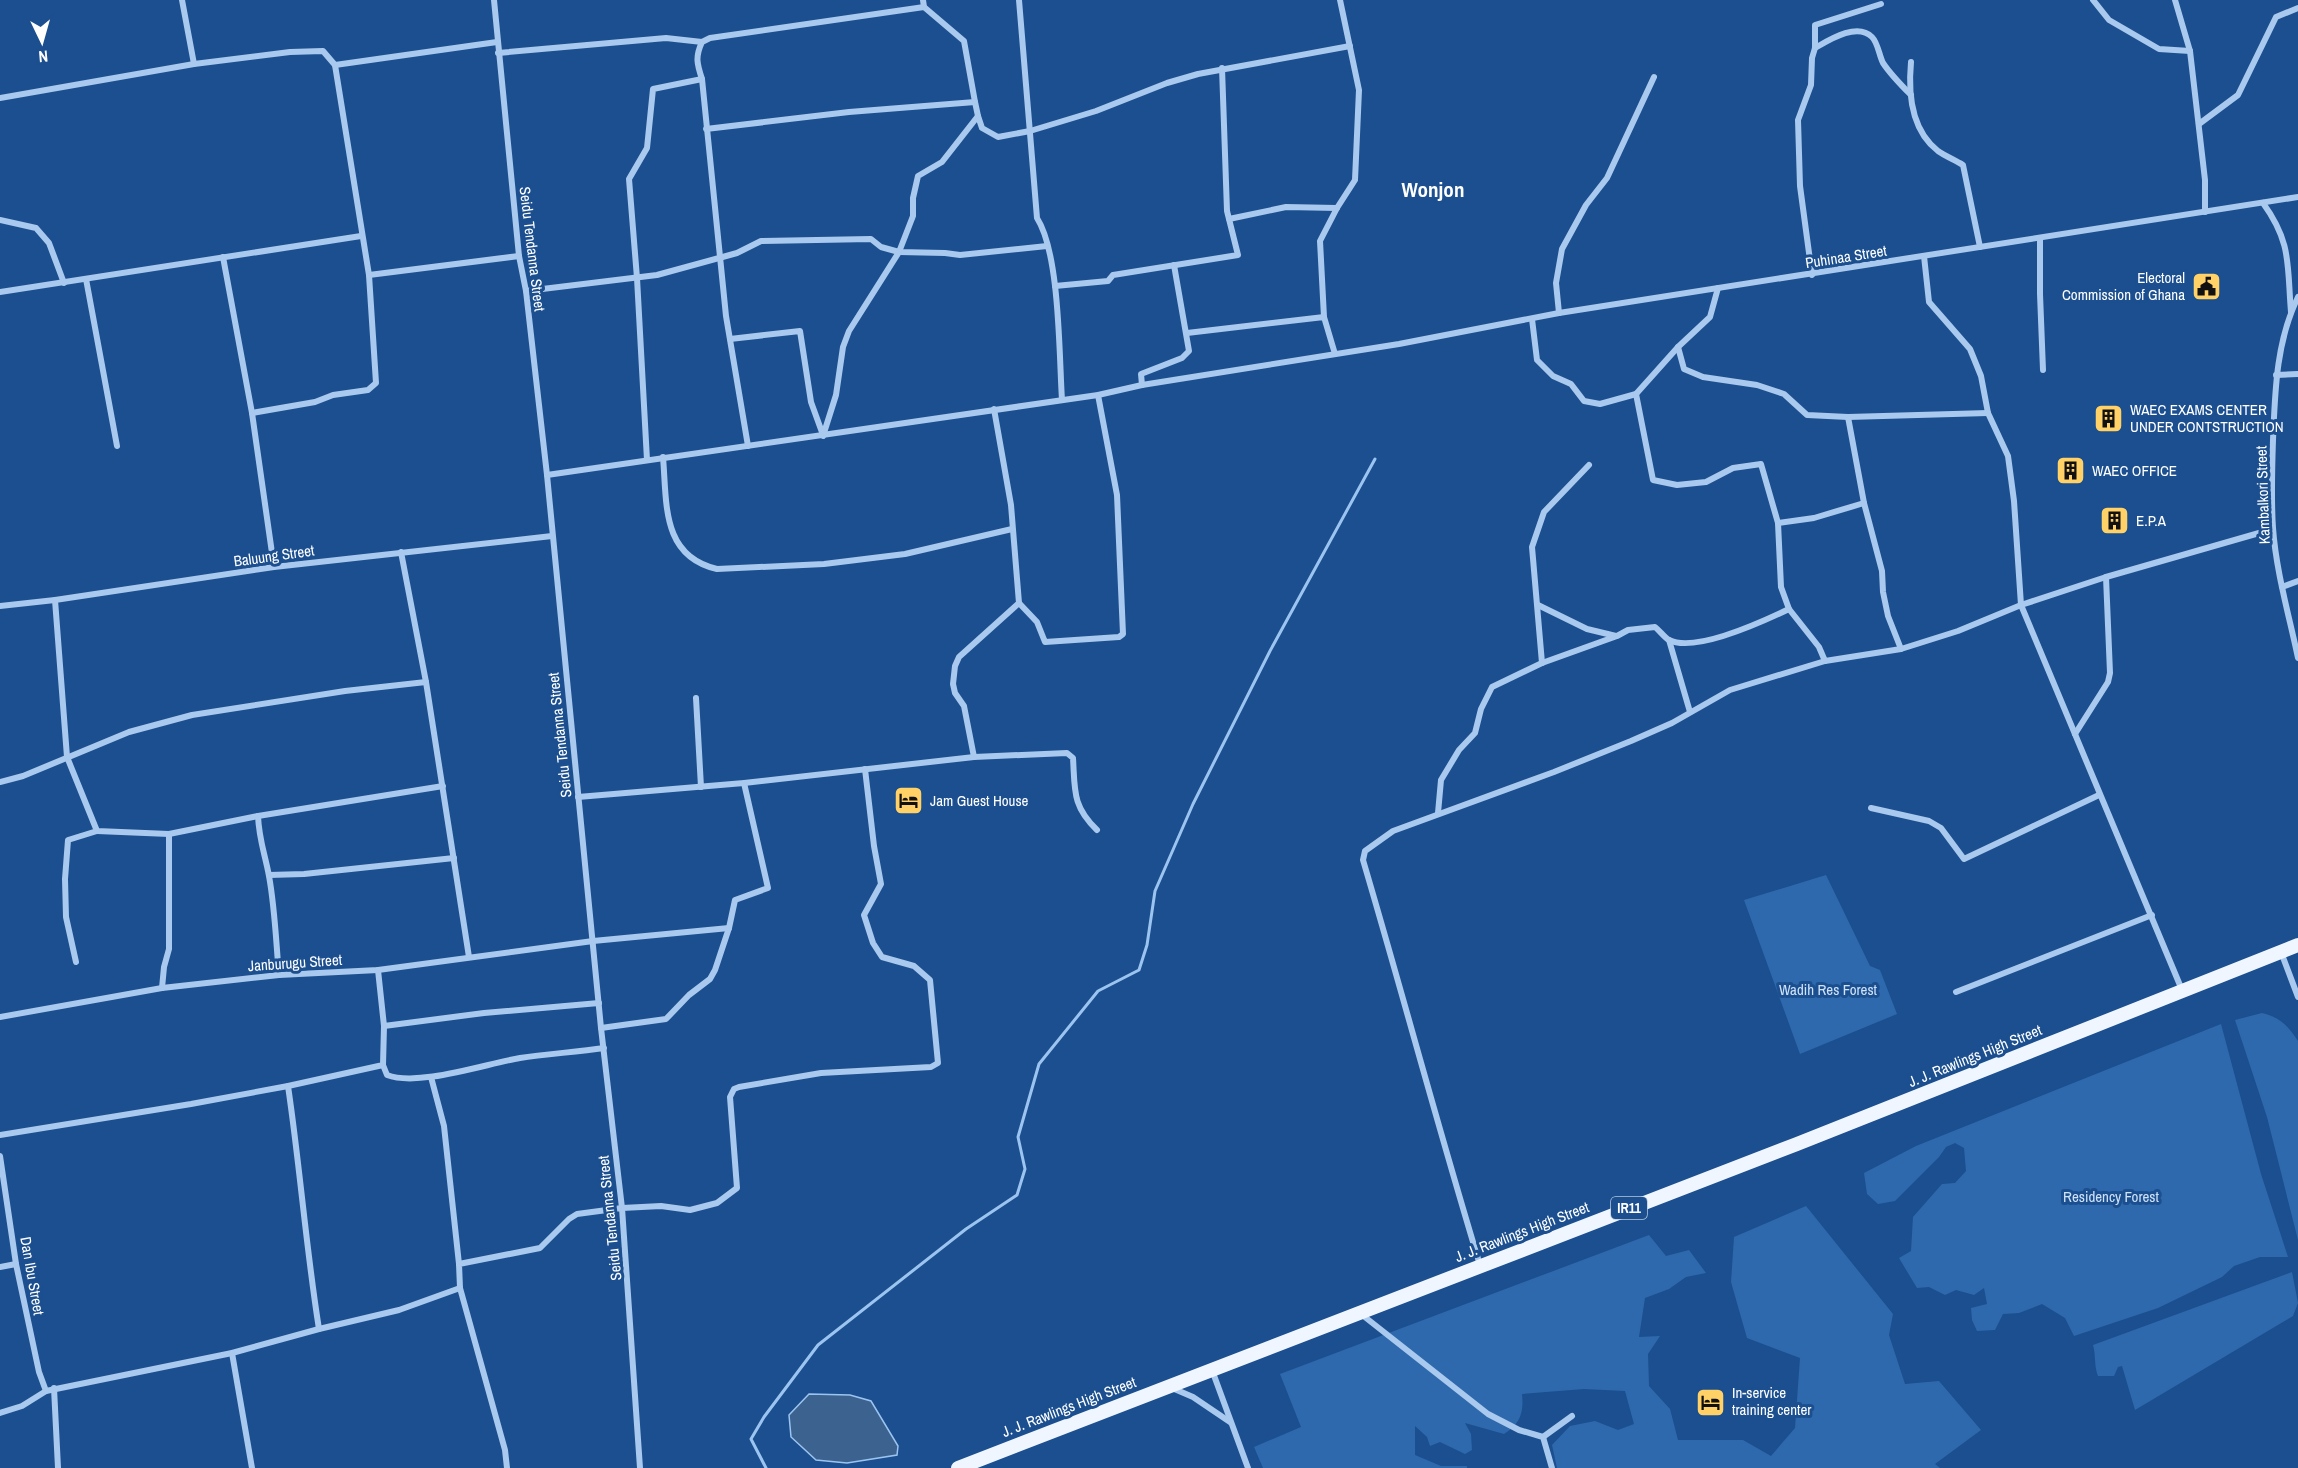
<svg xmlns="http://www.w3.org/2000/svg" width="2298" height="1468" font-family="'Archivo Narrow',sans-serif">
<rect width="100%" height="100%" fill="#1b4f8f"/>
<g fill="#2e69ad">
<polygon points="1826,875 1870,966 1880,970 1897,1014 1800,1054 1744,900"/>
<path d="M2262,1013c19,5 25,12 36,28v199l-31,-123 -32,-97z"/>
<polygon points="2221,1024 2261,1174 2288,1257 2260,1257 2234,1266 2222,1277 2158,1308 2074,1336 2065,1318 2042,1304 2019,1313 2003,1314 1995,1330 1977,1331 1972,1320 1971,1308 1987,1304 1984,1288 1974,1295 1956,1290 1945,1295 1929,1287 1917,1288 1899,1258 1911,1251 1913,1217 1942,1184 1955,1183 1966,1171 1964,1148 1955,1143 1946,1147 1939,1157 1895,1201 1878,1204 1867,1194 1864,1173 1916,1146"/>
<path d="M1806,1206l87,108 -4,21 16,49 34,-3 42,49 -46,34 5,4h-383l-5,-23 18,-19 25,-5 23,9 16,-6 -9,-33 -41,-2 -62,5c2,19 -2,30 -18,40l-39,-11 6,11 1,16 -7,4 -25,-12 -10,4 -3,-9 -12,-11v29l26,11h26v2h-204l-9,-21 47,-20 -21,-53 369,-139 17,21 23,-6 17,23 -20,4 -17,12 -24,9 -6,39 21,-1 -12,18 1,32 21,23 8,31h65l28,16 24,-28 5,-70 -53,-20 -16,-56 3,-45z"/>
<path d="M2292,1272l6,31 -5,13 -158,94 -13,-44 -4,1 -4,9h-16c-4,-10 -2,-20 -5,-31z"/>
</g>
<polygon fill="#3c6290" stroke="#9cc4f0" stroke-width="1.5" points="809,1394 850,1395 871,1401 898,1446 897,1455 847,1463 816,1460 791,1437 789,1415"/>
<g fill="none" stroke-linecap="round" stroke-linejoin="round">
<polyline stroke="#9cc4f0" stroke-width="3" points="766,1468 751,1439 764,1417 818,1345 966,1229 1017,1195 1025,1169 1018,1137 1039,1064 1098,991 1139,970 1147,945 1155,891 1193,804 1270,651 1375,459"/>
<g stroke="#a9c9ee" stroke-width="6">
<polyline points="182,0 194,64"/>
<polyline points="494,0 519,256 526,291 547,475 601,1028 622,1208 640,1468"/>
<polyline points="923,0 924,7 964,41 975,102"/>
<path d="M1019,0l18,218c23,36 22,137 25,182"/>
<polyline points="2093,0 2109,20 2159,49 2190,51"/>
<polyline points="2175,0 2190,51 2205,180 2205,212"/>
<path d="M1815,48c14,-8 42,-26 57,-11 6,6 7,18 11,26 8,12 18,22 28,32"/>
<polyline points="498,53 666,38 702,42"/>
<path d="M1911,62c-3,32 0,68 27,89 7,5 17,9 25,14l17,82"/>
<polyline points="335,65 497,42"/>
<polyline points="0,98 194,64 290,52 323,51 335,65 369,275 376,383 368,390 333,395 315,402 252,413"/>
<polyline points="2199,124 2238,95 2276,17 2298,8"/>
<polyline points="706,129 849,112 975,102 978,116"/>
<path d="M2263,203c29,40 24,62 28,109"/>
<polyline points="1229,219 1286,207 1337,208"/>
<polyline points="0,220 36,228 49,243 64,283"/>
<polyline points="2040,238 2040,294 2043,370"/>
<polyline points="1924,256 1929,302 1970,349 1981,376 1988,413 2008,456 2014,501 2021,605 2182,990"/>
<polyline points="223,257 252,413 274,567"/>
<polyline points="369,275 519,256"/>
<polyline points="1812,275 1800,186 1798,120 1811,85 1812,58 1815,48 1815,25 1881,4"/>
<polyline points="86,279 117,446"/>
<polyline points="1055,286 1108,281 1113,275 1238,255 1227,211 1222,68"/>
<polyline points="526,291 657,275 737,253 761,241 871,239 881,247 899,252 945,253 960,255 1047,246"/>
<polyline points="0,292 361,236"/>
<path d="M2298,297c-22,45 -23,95 -25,143 -1,29 -2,59 0,88 3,43 16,87 25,130"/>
<polyline points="1559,313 1556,283 1562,249 1586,205 1607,178 1654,77"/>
<polyline points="1324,317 1320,241 1337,208 1355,180 1359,90 1340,0"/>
<polyline points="1532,319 1537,360 1553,376 1571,384 1584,401 1600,404 1636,394 1678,347 1710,317 1718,288"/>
<polyline points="1187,333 1324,317 1335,354"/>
<polyline points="730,339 800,331 811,402 823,435"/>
<polyline points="1678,347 1684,369 1703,377 1757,385 1784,394 1807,415 1848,417 1988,413"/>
<polyline points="2276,375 2298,374"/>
<polyline points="1142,385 1141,374 1182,358 1189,351 1174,265"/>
<polyline points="1636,394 1653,480 1677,485 1706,482 1733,468 1761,464 1778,523 1781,587 1789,609 1819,647 1825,661"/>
<polyline points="1848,417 1864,503 1882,571 1883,592 1888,616 1901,649"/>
<polyline points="823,436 836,395 843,347 849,331 899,252 913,216 913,198 918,176 942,162 978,116 982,128 998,137 1030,131 1096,111 1167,83 1198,74 1350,46"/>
<path d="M748,446l-22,-130 -24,-237c-5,-15 -7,-22 0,-37l8,-4 214,-31"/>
<path d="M663,457c4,46 -2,99 54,112l107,-5 81,-10 107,-25"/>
<polyline points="647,460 637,278 629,179 647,148 653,89 702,79"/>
<polyline points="547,475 1098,395 1142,385 1399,344 1559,313 2298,197"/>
<polyline points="1778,523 1814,518 1864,503"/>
<polyline points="401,552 426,682 469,957"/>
<polyline points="2282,587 2298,581"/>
<polyline points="55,600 67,757 97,831 169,834 258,816 443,786"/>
<polyline points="1019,603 1037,622 1045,642 1119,637 1123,634 1117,495 1098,395"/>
<polyline points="1538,605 1587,629 1616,636"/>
<polyline points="0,606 55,600 274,567 552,536"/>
<polyline points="1669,640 1690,712"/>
<polyline points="1542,663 1532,547 1544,512 1589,465"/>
<polyline points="696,698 701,787"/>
<polyline points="2075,734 2108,682 2110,673 2106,577"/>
<polyline points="974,757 964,706 955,693 953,684 955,666 959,657 1019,603 1011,505 994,409"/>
<polyline points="0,782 23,776 129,732 192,715 345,691 426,682"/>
<path d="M578,797l166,-14 230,-26 93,-4 6,5c2,32 -1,48 24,72"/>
<polyline points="1871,808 1929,821 1941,828 1964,859 2099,795"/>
<path d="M1438,813l3,-33 18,-30 16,-17 6,-24 11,-22 50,-24 75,-27 11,-6 27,-3c5,4 9,10 14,13 26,13 95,-19 120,-31"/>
<path d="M258,816c1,24 7,38 11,60 6,33 7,66 10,99"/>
<polyline points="269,875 304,874 454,858"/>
<polyline points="2281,952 2298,997"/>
<polyline points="76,962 66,917 65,879 68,840 97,831"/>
<polyline points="378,970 384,1026 484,1013 599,1003"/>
<polyline points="162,988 164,967 169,949 169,834"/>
<polyline points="1956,992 2152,915"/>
<polyline points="0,1017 162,988 279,975 378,970 593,941 729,928"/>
<polyline points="601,1028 666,1019 689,995 710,979 715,970 729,928 735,900 768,888 744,783"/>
<path d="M383,1065l4,10c31,12 98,-11 133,-17 27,-4 56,-6 84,-10"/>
<polyline points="431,1077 444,1126 459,1264"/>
<polyline points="0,1135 191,1104 288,1086"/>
<polyline points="0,1156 16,1264 39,1372 46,1391 232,1353 319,1329 399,1310 460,1288"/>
<path d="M1480,1265c-41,-134 -77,-270 -117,-405l2,-9 28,-20 161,-59 77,-31 41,-18 58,-33 95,-29 76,-12 57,-18 63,-26 85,-28 167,-48"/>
<polyline points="0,1267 16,1264"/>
<polyline points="1361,1314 1488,1414 1519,1430 1543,1437 1552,1468"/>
<path d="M319,1329c-13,-81 -19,-162 -31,-243l95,-21 1,-39"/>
<polyline points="232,1353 252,1468"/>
<polyline points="1212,1370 1248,1468"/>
<polyline points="54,1388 58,1468"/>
<polyline points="1172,1388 1193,1397 1230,1422"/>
<polyline points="0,1413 22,1406 46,1391"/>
<polyline points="1543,1437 1572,1416"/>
<polyline points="507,1468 505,1450 460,1288 459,1264 540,1248 569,1219 577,1214 622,1208 661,1206 690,1210 717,1203 737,1188 730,1097 734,1089 739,1087 821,1073 931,1067 938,1063 930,980 914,966 882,957 873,943 864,915 881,884 874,846 865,769"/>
</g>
<polyline stroke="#f0f6ff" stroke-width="14" points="958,1468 1797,1144 2298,945"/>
</g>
<defs>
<symbol id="civic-square" viewBox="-11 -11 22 22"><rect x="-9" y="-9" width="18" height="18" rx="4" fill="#ffd166" stroke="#1b4f8f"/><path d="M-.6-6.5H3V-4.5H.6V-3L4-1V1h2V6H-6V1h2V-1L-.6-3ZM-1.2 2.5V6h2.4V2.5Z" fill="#111"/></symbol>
<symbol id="building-square" viewBox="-11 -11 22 22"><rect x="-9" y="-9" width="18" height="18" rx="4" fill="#ffd166" stroke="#1b4f8f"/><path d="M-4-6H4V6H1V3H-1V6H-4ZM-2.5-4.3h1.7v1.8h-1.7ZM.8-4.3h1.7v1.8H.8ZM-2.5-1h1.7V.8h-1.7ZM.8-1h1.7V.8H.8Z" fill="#111"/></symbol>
<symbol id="hotel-square" viewBox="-11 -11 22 22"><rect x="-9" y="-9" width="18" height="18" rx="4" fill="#ffd166" stroke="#1b4f8f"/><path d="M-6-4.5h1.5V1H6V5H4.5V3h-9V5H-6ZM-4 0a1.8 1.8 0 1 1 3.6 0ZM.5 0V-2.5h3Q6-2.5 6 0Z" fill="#111"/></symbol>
</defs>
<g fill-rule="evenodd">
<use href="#civic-square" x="2190" y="270" width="33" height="33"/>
<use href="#building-square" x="2092" y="402" width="33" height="33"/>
<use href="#building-square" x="2054" y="454" width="33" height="33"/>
<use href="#building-square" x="2098" y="504" width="33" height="33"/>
<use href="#hotel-square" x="892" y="784" width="33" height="33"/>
<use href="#hotel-square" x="1694" y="1386" width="33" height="33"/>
</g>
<g text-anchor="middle" stroke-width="6" stroke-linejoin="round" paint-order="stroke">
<rect fill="#1b4f8f" stroke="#bbcadd" stroke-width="1.5" x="1611" y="1197" width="36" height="22" rx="4.5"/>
<g font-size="14" font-weight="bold" fill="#fff">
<text x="1629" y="1213">IR11</text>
</g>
<g font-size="15" fill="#fff" stroke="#1b4f8f">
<text transform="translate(532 249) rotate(83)" y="5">Seidu Tendanna Street</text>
<text transform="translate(1846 257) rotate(-9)" y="5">Puhinaa Street</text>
<text transform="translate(2263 495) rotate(-92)" y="5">Kambalkori Street</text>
<text transform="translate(274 556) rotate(-8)" y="5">Baluung Street</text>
<text transform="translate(560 735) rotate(-96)" y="5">Seidu Tendanna Street</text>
<text transform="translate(295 963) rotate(-4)" y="5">Janburugu Street</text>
<text transform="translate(1975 1056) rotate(-22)" y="5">J. J. Rawlings High Street</text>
<text transform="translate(610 1218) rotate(-96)" y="5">Seidu Tendanna Street</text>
<text transform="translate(1522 1232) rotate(-21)" y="5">J. J. Rawlings High Street</text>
<text transform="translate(32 1276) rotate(80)" y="5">Dan Ibu Street</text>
<text transform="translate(1069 1407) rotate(-21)" y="5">J. J. Rawlings High Street</text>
</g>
<g font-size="15" fill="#fff" stroke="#1b4f8f" text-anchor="start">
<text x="2185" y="283" text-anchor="end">Electoral<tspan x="2185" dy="17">Commission of Ghana</tspan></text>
<text x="2130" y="415">WAEC EXAMS CENTER<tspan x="2130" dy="17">UNDER CONTSTRUCTION</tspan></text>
<text x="2092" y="476">WAEC OFFICE</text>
<text x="2136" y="526">E.P.A</text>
<text x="930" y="806">Jam Guest House</text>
<text x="1732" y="1398">In-service<tspan x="1732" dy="17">training center</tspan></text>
</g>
<g font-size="15" fill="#cfe3fa" stroke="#1b4f8f">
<text x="1828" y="995">Wadih Res Forest</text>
<text x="2111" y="1202">Residency Forest</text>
</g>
<g font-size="21" font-weight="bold" fill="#fff" stroke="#1b4f8f">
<text x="1433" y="197">Wonjon</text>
</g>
</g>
<g transform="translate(42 42) rotate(175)" stroke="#1b4f8f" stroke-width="4.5" paint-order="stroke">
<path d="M0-4.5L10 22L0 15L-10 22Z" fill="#ffffff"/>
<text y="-9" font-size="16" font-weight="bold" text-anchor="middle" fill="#ffffff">N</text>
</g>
</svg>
